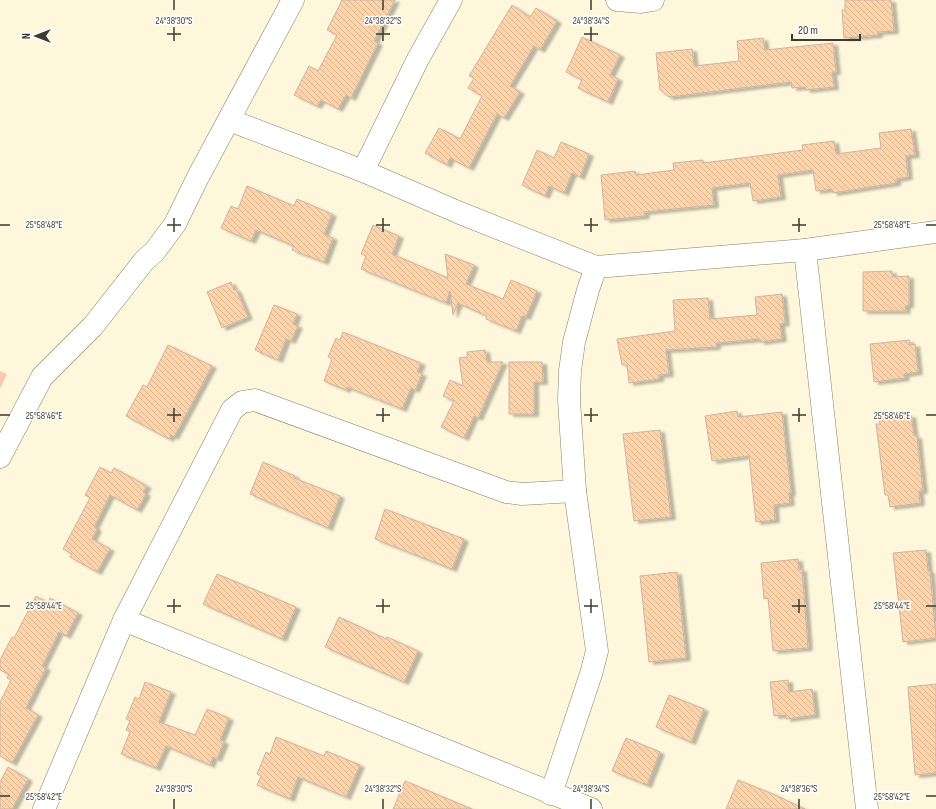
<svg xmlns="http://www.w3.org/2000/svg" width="936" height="809" font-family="'Sofia Sans Condensed',sans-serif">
<defs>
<pattern id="building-back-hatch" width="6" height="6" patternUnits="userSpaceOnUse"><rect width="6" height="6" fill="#fed3a9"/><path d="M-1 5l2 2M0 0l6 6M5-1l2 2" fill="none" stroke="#dbb692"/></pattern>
<filter id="shadow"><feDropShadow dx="4.5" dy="2.5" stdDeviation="1" flood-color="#0004"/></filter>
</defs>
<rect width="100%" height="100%" fill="#fff7db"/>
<polygon fill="#fdc5b4" points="0,371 7,374 0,389"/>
<g fill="url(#building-back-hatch)" stroke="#cbb5a1" filter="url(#shadow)">
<polygon points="342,0 395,0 374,41 378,43 351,98 346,95 338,109 321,100 317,106 294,95 309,66 318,71 337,35 327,30"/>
<polygon points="845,0 891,0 894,31 878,32 878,35 844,38 842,10 845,10"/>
<polygon points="512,5 530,17 536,8 557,21 540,50 534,46 510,86 520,92 504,118 497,114 469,168 450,158 447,165 425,153 439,128 460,139 482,96 468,88 474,78 469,76"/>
<polygon points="582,37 620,55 610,75 618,79 608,102 578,88 582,80 566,72"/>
<polygon points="763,38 765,50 833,43 836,72 832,72 834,87 806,90 805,87 792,88 791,82 669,97 660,90 656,53 692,49 694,66 739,61 737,41"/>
<polygon points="911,129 915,155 906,156 908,177 896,179 896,183 833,193 832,189 816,191 813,170 778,175 781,197 753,201 750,183 712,188 714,205 644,212 645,216 605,220 601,175 635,171 636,175 674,170 673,163 703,160 703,163 803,150 802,145 834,141 836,154 881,148 879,133"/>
<polygon points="561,142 589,154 580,177 572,173 564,193 549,186 545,196 522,185 537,150 554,158"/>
<polygon points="247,186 294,206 297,199 332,214 324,234 333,238 324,262 292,250 294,246 256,230 251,241 221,228 231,206 238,209"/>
<polygon points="373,225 399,236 392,254 448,278 445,254 474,265 466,284 503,299 511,280 537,291 526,317 522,316 516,331 486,319 487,316 458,303 453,315 450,291 446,303 361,269 366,256 361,254"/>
<polygon points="892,271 892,277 909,276 909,305 905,306 906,311 863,311 863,272"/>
<polygon points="231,282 234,290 236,289 248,317 222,328 207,292"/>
<polygon points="782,294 785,323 780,324 782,339 760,342 760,339 716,343 716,347 666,350 669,374 659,375 659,379 629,383 627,365 622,365 617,339 675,331 673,300 708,298 710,319 757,315 755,297"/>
<polygon points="274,305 297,314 293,324 298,326 291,341 286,339 278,360 255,350"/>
<polygon points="343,332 421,363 417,372 422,374 415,390 411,388 402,409 347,387 346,390 324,381 332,359 328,357 336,338 340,340"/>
<polygon points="909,340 910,345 915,344 918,372 904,374 905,378 874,382 870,344"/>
<polygon points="168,345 212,366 174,437 171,435 169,439 126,416 143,385 147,387"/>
<polygon points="485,350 487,362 503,362 478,418 474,416 464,438 441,427 454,401 443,396 450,380 463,386 459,358 467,357 467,352"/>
<polygon points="509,362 542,362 543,382 534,382 534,414 509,414"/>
<polygon points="737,411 738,417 782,412 791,493 789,493 790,503 774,505 775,520 756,522 749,456 712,461 705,416"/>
<polygon points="911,415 914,436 917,436 923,491 919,491 920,503 890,507 888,495 885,495 876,424 880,424 879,418"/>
<polygon points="660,430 671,517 634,521 623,434"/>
<polygon points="263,462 295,476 294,478 340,496 328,528 250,494"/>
<polygon points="100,467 111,473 114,468 147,486 143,492 146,494 137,510 110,495 94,527 97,529 92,539 110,549 97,572 70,557 72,554 63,549 90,498 85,495"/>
<polygon points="385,509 464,539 452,569 375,539"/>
<polygon points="926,550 928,571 930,571 936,638 903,642 893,553"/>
<polygon points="798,559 799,570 802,569 808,648 773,651 768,598 764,599 761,563"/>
<polygon points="677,572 686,658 649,662 640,576"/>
<polygon points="217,574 296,607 282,639 203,604"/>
<polygon points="36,596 48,603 50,598 78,613 66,636 59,632 42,666 46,668 26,708 38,715 12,763 0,756 0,702 11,680 7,678 9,674 0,670 0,660 12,637 14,638"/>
<polygon points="339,617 386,639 387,637 418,651 404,682 325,647"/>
<polygon points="788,680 789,692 812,689 815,715 786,719 786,715 774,716 770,682"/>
<polygon points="145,682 171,692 159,722 195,735 207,709 229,718 220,740 224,742 217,759 213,757 210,765 166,746 156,768 121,754 130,732 126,730 130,721 126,719 135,697 139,699"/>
<polygon points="936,684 936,773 915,775 908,687"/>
<polygon points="669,695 704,709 691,742 656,727"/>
<polygon points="276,737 324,756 326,751 360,765 346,797 298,777 290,799 257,785 261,776 257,774 266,752 270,754"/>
<polygon points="626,738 660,752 647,785 612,771"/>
<polygon points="8,767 28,779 12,809 0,809 0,782"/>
<polygon points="738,780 773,794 805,809 726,809"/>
<polygon points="405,781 472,809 393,809"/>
</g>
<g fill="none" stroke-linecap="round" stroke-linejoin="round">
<defs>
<g id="minor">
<polyline points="617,0 641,2 653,0"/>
<polyline points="229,120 363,171 460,213 596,267 805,250 936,232"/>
<polyline points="363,171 418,59 451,0"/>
<polyline points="805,250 867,809"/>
<polyline points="0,457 42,377 93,326 144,261 155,251 175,224 198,177 293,0"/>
<polyline points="124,620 591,809"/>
<polyline points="551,794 591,674 597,651 575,491 569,400 570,371 574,342 588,290 596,267"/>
<polyline points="44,809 124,620 232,410 242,402 255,400 506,492 522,494 575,491"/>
</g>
</defs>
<use href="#minor" stroke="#888168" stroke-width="23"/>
<use href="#minor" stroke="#fff" stroke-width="22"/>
</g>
<path fill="none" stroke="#3d3a2f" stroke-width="1.5" d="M174,0v10M383,0v10M591,0v10M174,27v14M383,27v14M591,27v14M167,34h14M376,34h14M584,34h14M174,218v14M383,218v14M591,218v14M799,218v14M0,225h10M167,225h14M376,225h14M584,225h14M792,225h14M926,225h10M174,408v14M383,408v14M591,408v14M799,408v14M0,415h10M167,415h14M376,415h14M584,415h14M792,415h14M926,415h10M174,599v14M383,599v14M591,599v14M799,599v14M0,606h10M167,606h14M376,606h14M584,606h14M792,606h14M926,606h10M0,796h10M926,796h10M174,799v10M383,799v10M591,799v10M799,799v10"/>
<g font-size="10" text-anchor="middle" fill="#3d3a2f" stroke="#fff" stroke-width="3" stroke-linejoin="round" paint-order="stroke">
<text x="174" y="24">24°38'30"S</text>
<text x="383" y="24">24°38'32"S</text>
<text x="591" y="24">24°38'34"S</text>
<text x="892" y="228">25°58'48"E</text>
<text x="44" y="228">25°58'48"E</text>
<text x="892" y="419">25°58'46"E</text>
<text x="44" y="419">25°58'46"E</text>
<text x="892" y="609">25°58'44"E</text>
<text x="44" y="609">25°58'44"E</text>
<text x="174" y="792">24°38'30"S</text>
<text x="383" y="792">24°38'32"S</text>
<text x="591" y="792">24°38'34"S</text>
<text x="799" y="792">24°38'36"S</text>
<text x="892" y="800">25°58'42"E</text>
<text x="44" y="800">25°58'42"E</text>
</g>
<g transform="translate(36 36) rotate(270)" stroke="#ffffff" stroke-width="3" paint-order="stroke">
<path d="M0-3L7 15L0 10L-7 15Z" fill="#3d3a2f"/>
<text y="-6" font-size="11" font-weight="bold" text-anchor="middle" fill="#3d3a2f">N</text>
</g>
<path d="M792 34v6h68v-6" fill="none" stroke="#3d3a2f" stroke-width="2"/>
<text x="798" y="34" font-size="12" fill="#3d3a2f" stroke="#ffffff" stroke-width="3" paint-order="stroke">20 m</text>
</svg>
